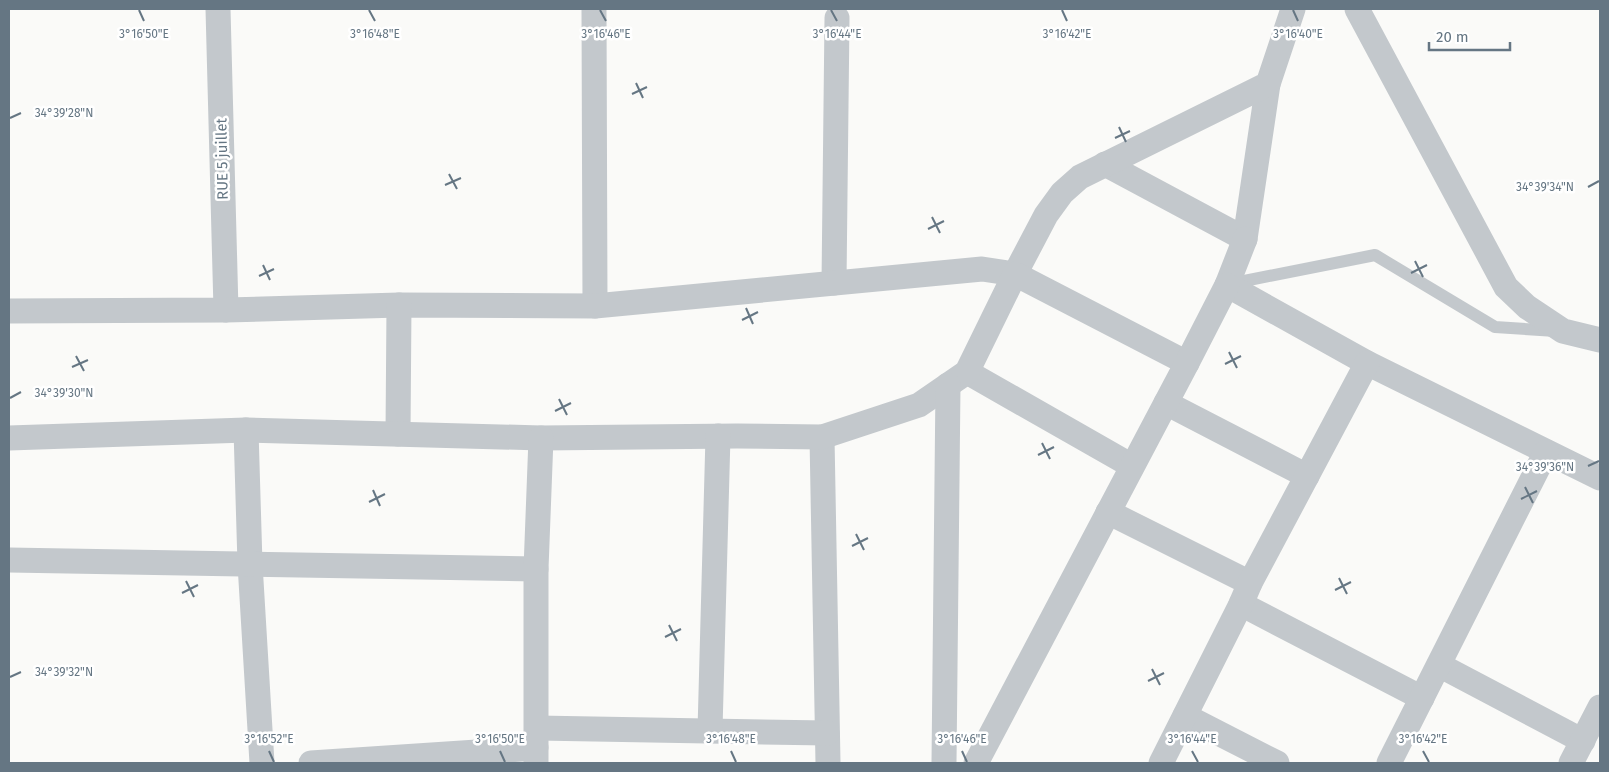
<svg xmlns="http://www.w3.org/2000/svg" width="1609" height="772" font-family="'Fira Sans',sans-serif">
<rect width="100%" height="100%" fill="#fafaf8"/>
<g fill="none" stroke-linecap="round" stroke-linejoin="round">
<polyline stroke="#c3c8cc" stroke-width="12" points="1229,284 1375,255 1495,327 1556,331"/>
<g stroke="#c3c8cc" stroke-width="25">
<polyline points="218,9 226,310"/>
<polyline points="594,9 595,306"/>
<polyline points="1357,9 1506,287 1527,307 1563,331 1600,340"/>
<polyline points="1105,164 1245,239 1268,84"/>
<polyline points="1245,239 1227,285 1367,363 1600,478"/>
<polyline points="834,283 837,18"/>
<polyline points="9,311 226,310 399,305 595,306 982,269 1015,274 1046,215 1062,193 1080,177 1268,84 1293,9"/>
<polyline points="967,372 1132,466"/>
<polyline points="1166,403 1307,476"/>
<polyline points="246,430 250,564 262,763"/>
<polyline points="398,434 399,305"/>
<polyline points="822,437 828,763"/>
<polyline points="9,438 246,430 541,438 737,436 822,437 919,405 967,372 1015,274 1187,363"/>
<polyline points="1108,512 1250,583"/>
<polyline points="9,560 536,569"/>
<polyline points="1241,604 1422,698"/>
<polyline points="1439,665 1583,741"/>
<polyline points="1185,716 1277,763"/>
<polyline points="537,728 827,733"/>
<polyline points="710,730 718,436"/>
<polyline points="311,763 536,748"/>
<polyline points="536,763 536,569 541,438"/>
<polyline points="944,763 948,385"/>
<polyline points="976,763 1187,363 1227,285"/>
<polyline points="1161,763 1241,604 1250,583 1367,363"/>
<polyline points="1389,763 1546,452"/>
<polyline points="1571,763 1600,707"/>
</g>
</g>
<path fill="none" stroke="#657683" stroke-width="2" d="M139,10l5,11M369,10l6,11M600,10l6,11M831,10l6,11M1062,10l5,11M1293,10l5,11M636,83l7,15M632,94l15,-7M10,118l11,-5M1119,127l7,15M1115,138l15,-7M449,174l8,15M445,185l16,-7M1588,187l11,-6M932,217l8,16M928,229l16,-8M1415,261l8,16M263,265l7,15M1411,273l16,-8M259,276l15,-7M746,308l7,16M742,320l16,-8M1229,352l8,16M76,356l8,15M1225,364l16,-8M72,367l16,-7M10,398l11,-6M559,399l8,16M555,411l16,-8M1042,443l8,16M1038,455l16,-8M1588,466l11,-5M1525,487l8,16M373,490l7,16M1521,499l16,-8M369,502l16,-8M856,534l8,16M852,546l16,-8M1339,578l8,16M186,581l8,16M1335,590l16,-8M182,593l16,-8M669,625l8,16M665,637l16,-8M1152,669l8,16M10,677l11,-5M1148,681l16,-8M269,751l5,11M500,751l5,11M731,751l5,11M962,751l5,11M1192,751l6,11M1423,751l6,11"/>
<g text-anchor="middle" stroke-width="5" stroke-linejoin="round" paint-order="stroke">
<g font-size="15" fill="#657683" stroke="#fff">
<text transform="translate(222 159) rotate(-91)" y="5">RUE 5 juillet</text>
</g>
</g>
<g font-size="12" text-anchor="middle" fill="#657683" stroke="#fff" stroke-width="5" stroke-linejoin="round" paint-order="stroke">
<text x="144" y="38">3°16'50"E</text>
<text x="375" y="38">3°16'48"E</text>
<text x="606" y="38">3°16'46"E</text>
<text x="837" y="38">3°16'44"E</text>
<text x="1067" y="38">3°16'42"E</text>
<text x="1298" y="38">3°16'40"E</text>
<text x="64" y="117">34°39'28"N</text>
<text x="1545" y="191">34°39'34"N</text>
<text x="64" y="397">34°39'30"N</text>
<text x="1545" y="471">34°39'36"N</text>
<text x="64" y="676">34°39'32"N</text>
<text x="269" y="743">3°16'52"E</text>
<text x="500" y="743">3°16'50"E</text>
<text x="731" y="743">3°16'48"E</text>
<text x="962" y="743">3°16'46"E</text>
<text x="1192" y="743">3°16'44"E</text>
<text x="1423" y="743">3°16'42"E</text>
</g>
<rect width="1609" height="772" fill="none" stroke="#657683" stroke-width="20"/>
<path d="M1429 42v8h81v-8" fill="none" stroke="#657683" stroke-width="2.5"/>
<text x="1436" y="42" font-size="15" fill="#657683" stroke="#ffffff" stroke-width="4" paint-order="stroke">20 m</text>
</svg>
